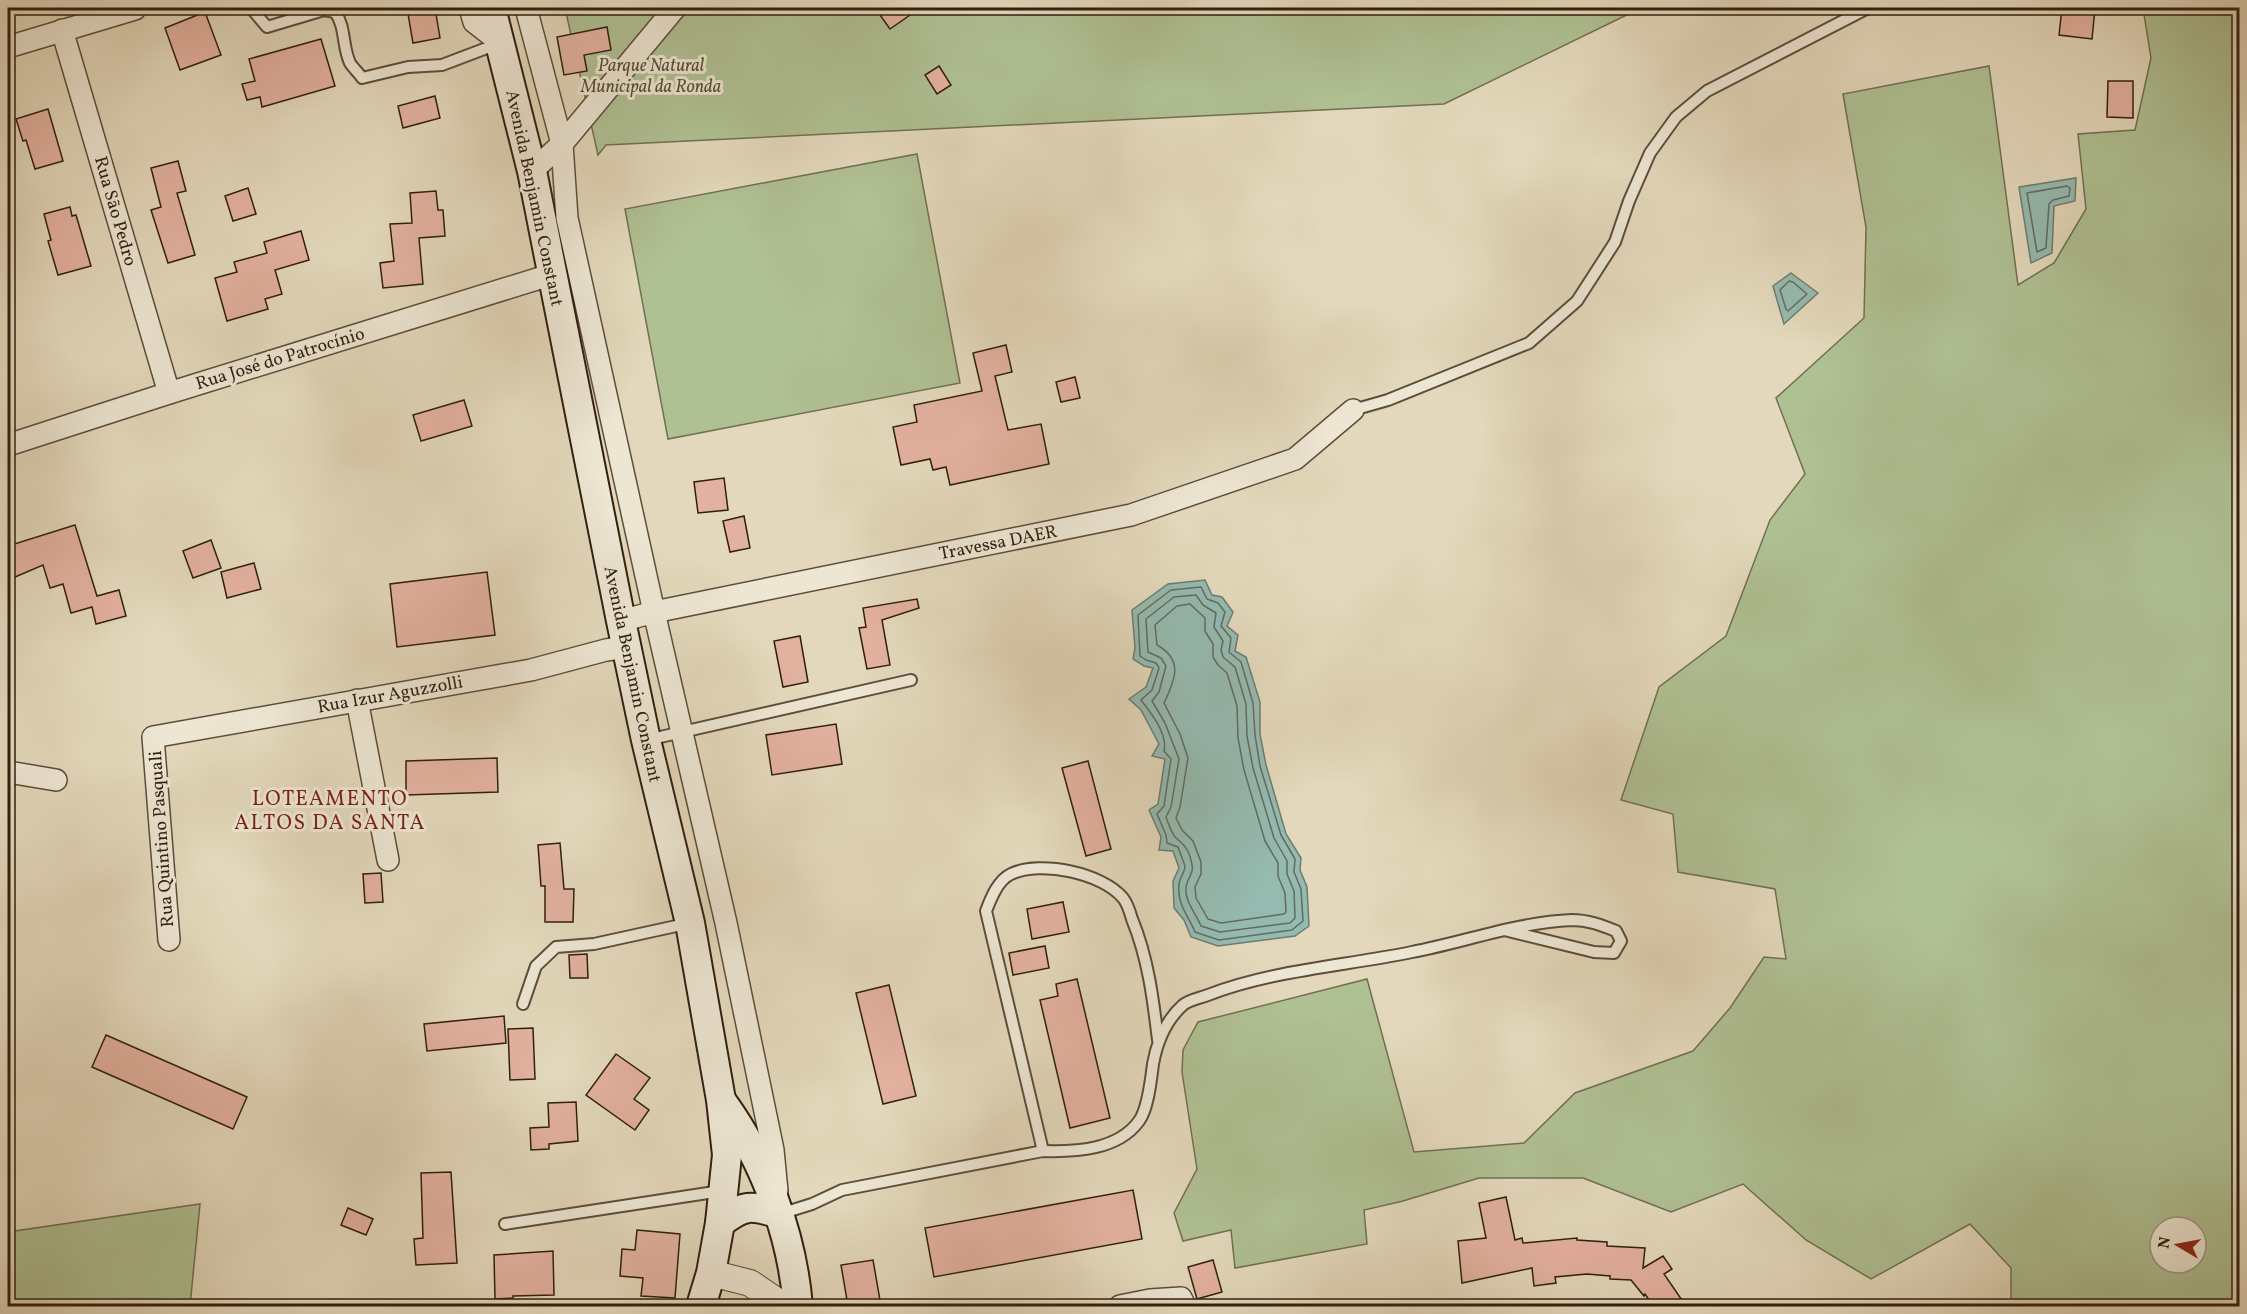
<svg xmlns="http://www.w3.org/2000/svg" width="2247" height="1314" font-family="Vollkorn,serif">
<rect width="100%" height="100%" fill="#e3d8bb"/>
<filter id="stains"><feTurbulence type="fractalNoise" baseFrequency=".00333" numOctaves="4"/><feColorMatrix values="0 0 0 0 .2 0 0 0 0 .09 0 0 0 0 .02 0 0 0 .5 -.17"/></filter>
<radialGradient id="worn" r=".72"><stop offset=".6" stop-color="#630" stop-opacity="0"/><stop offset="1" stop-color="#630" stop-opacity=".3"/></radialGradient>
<g fill="#afc093" stroke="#707052" stroke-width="1.5" fill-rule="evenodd">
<polygon points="565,8 1641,8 1444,104 606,145 598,155"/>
<path d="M2143,8h96v1298h-228v-38l-41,-44 -99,55 -65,-39 -63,-56 -72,28 -88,-34h-104l-76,23 -39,9 3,34 -132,24 -4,-38 -48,11 -9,-28 23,-44 -15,-97 1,-22 15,-28 169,-43 47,173 110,-9 51,-50 118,-42 37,-43 34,-51 22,2 -11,-70 -97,-17 -5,-58 -52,-14 38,-113 67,-51 44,-116 35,-46 -29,-76 88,-80 2,-91 -23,-133 146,-28 29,219 36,-22 32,-54 -8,-75 57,-4 16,-72zM2160,1227h36v36h-36z"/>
<polygon points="917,154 960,383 668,439 625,209"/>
<polygon points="200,1204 190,1306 8,1306 8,1232"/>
</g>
<g fill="#95bab0" stroke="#6d7c70" stroke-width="1.5">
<polygon points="2076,178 2075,201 2054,206 2052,253 2031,263 2019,187"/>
<polygon points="1791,273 1818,293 1784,324 1773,286"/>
<polygon points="1205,580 1212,595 1222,597 1233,612 1227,626 1238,635 1235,651 1246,657 1260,702 1260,734 1266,765 1286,834 1301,858 1300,870 1307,887 1309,926 1295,936 1218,946 1191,937 1184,920 1174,908 1173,881 1179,868 1173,851 1159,850 1161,837 1149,810 1158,804 1165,759 1152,756 1159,744 1141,710 1129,699 1146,687 1153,668 1144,666 1133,659 1135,648 1132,610 1168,584"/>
</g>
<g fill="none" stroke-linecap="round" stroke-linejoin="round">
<g stroke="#626c60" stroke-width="1.5">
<polygon points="2067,186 2070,188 2069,196 2053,200 2049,204 2046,248 2037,252 2027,193"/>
<polygon points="1789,281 1793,282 1807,294 1788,311 1786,309 1780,290"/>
<path d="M1201,587l6,12 11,4 7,9 -4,14 10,12 -2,14 12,10 12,41 2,32 5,31 21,69 14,24 -1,13 7,17 2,32 -11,9 -73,10 -24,-8c-7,-17 -18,-27 -16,-47 0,-7 6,-12 6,-19l-7,-19 -11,-4 -1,-8 -9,-21 7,-8 7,-47 -7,-8c4,-17 -13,-38 -23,-51l11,-10 7,-22 -3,-5 -10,-3 -6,-4 -2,-41 33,-25z"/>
<path d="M1196,595l7,10 13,8 -2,14 9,14 -2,9 2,7 12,10 11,37 1,32 6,32 21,70 13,23v13l7,17 1,27 -5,5 -70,9 -19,-6c-6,-14 -19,-28 -14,-43 2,-7 7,-10 5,-18 -2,-13 -6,-19 -16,-27 -4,-4 -8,-15 -10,-21l5,-10 8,-48 -14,-36 -13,-22 7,-9 7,-26 -5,-8 -13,-6 -2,-33 28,-22z"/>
<path d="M1190,604l15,14v13l8,13v13l5,8 9,8 10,33 1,32 6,32 21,71 13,22v13l7,17 1,19 -2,2 -63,9 -13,-4 -12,-21 -1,-11 6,-13v-12l-8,-21 -11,-11 -6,-12 4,-11 8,-49 -8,-24 -16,-31c11,-23 20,-43 -7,-58l-2,-20 22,-19z"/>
</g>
</g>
<g fill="#e3b19f" stroke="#301f10" stroke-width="1.5">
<polygon points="407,8 435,8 440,38 413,43"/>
<polygon points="875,8 920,8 890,29"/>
<polygon points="2062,8 2095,8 2092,39 2059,35"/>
<polygon points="205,12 221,55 180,70 165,28"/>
<polygon points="607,27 611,50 584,55 587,71 564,75 557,37"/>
<polygon points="321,39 335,86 262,107 260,97 247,100 242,84 255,81 249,59"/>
<polygon points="939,66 951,85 937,94 925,75"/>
<polygon points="2108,81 2133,81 2133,118 2107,117"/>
<polygon points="435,96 440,118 403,128 398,106"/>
<polygon points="48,109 63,161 35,169 26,140 23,141 16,119"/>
<polygon points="178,161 186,191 177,193 195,255 168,263 151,210 161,207 151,168"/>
<polygon points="248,188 256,214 233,221 225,196"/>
<polygon points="436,191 438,210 443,210 445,236 419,238 423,284 383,288 380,263 394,261 390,224 412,223 410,193"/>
<polygon points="70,207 72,216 76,215 91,266 58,275 48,241 51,240 44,214"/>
<polygon points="301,231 309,260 275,270 282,294 265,299 268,309 227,321 215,278 237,272 234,262 267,253 264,242"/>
<polygon points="1006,345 1012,372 995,376 1008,430 1041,424 1049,464 950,485 946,467 933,470 930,459 901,465 893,427 917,422 914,405 982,391 973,353"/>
<polygon points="1075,377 1080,398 1061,402 1056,382"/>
<polygon points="464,400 472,426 421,441 413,415"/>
<polygon points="724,478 728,510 698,513 694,482"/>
<polygon points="744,516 750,548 730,552 723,521"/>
<polygon points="75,525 97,596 119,590 126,616 96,624 92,607 71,613 63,584 50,588 43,565 8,580 8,546"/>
<polygon points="211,540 221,568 193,578 183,551"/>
<polygon points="254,563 261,589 227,598 221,572"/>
<polygon points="487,572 495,635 397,647 390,584"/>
<polygon points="917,599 919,608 882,620 890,665 867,669 859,628 866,627 863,608"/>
<polygon points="800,636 808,682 783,687 774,641"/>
<polygon points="836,724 842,764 772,775 766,735"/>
<polygon points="497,758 498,792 406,795 406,761"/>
<polygon points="1088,761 1111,849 1086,856 1062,768"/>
<polygon points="560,843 564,889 574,889 573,922 545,922 545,886 541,886 538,845"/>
<polygon points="381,873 383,902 365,903 363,874"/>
<polygon points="1063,902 1069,932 1032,939 1027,909"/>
<polygon points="1045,946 1049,968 1013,975 1009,953"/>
<polygon points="587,954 588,978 570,978 569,955"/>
<polygon points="1077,979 1110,1118 1070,1128 1040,1000 1058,996 1056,984"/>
<polygon points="889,985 916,1096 883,1104 856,993"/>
<polygon points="504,1016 506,1043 427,1051 424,1024"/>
<polygon points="533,1028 535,1079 510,1080 508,1029"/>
<polygon points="106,1035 247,1097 233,1129 92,1067"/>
<polygon points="616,1054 650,1078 634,1099 649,1110 635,1130 586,1095"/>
<polygon points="576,1102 578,1141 549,1144 549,1149 531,1150 530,1128 549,1127 548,1103"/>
<polygon points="451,1172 457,1263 416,1265 414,1239 423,1238 421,1173"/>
<polygon points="1133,1190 1142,1239 934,1277 925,1228"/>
<polygon points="1506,1197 1515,1240 1522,1238 1523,1243 1577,1238 1577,1240 1607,1242 1607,1246 1645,1248 1643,1268 1663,1256 1672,1269 1664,1274 1686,1306 1653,1306 1645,1294 1644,1296 1631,1280 1610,1279 1610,1276 1587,1274 1555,1277 1556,1283 1534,1286 1532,1268 1462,1283 1458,1241 1486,1238 1479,1203"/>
<polygon points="348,1208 373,1219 366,1235 341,1225"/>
<polygon points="637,1230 680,1234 675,1298 641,1296 643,1278 620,1276 622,1249 635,1250"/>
<polygon points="553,1251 554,1295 513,1296 513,1298 495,1299 494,1255"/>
<polygon points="873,1260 881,1306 848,1306 841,1265"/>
<polygon points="1213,1260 1222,1292 1197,1299 1188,1267"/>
</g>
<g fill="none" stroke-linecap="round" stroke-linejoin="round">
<defs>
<g id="service">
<path d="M251,8l16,19 57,-17 11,2c11,15 7,34 15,51 3,5 9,10 12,15l46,-11 34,-2 58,-22"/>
<polyline points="1353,410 1388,400 1529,343 1577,301 1615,242 1629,201 1650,153 1676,117 1707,91 1868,8"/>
<polyline points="647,740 911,680"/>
<polyline points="523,1004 536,966 556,947 594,944 690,923"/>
<path d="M1043,1151l-57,-240c5,-13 12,-31 25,-37 30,-14 91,-1 112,24 4,5 7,14 9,21 16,39 21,79 26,121"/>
<path d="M780,1214l32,-10 30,-14 201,-39c33,1 75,-1 96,-30 9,-12 12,-41 14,-57 4,-22 12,-43 30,-59 6,-5 17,-7 25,-10 65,-25 136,-29 204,-43 53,-10 106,-30 160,-32 16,0 29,5 44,11l5,10 -7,12 -20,-1 -90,-22"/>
<polyline points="505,1224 721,1191"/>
</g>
<g id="minor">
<polyline points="470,8 474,22 501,43"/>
<polyline points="526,8 562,144 567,218 654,612 726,923 773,1150 777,1191"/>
<polyline points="62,30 169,393"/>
<polyline points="8,47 135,9"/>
<polyline points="532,171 562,144 675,8"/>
<polyline points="8,445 169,393 553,274"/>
<polyline points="621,621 654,612 1131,515 1295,459 1353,410"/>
<polyline points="357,700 388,860"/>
<polyline points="8,772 56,780"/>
<polyline points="169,940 153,737 531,670 606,650 627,647"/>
<polyline points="1120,1306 1150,1300 1181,1298 1185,1306"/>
</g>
<polyline id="tertiary" points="711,1273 750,1283 784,1306"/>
<g id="secondary">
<polyline points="491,8 532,171 621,621 646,740 690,923 721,1100 727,1155 720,1223 711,1273 701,1306"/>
<path d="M723,1103c42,58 69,132 75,203"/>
<path d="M720,1223c24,-19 31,-18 60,-9"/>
</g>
</defs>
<use href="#service" stroke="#5d4d3b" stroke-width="14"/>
<use href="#minor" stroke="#5d4d3b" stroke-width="24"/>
<use href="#tertiary" stroke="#5d4d3b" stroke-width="28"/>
<use href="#secondary" stroke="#301f10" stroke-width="32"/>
<use href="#service" stroke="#ede6d3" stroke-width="10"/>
<use href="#minor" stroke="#ede6d3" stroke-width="21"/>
<use href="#tertiary" stroke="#ede6d3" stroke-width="26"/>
<use href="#secondary" stroke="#ede6d3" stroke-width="28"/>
</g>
<g text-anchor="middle" stroke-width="6" stroke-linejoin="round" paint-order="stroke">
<g font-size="18" font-style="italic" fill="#564f37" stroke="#ede6d3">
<text x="651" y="71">Parque Natural<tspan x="651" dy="21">Municipal da Ronda</tspan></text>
</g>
<g font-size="18" fill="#301f10" stroke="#ede6d3">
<text transform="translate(535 198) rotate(78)" y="6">Avenida Benjamin Constant</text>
<text transform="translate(116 211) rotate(74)" y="6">Rua São Pedro</text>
<text transform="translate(280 358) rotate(-17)" y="6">Rua José do Patrocínio</text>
<text transform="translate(998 542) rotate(-11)" y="6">Travessa DAER</text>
<text transform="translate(633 674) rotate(78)" y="6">Avenida Benjamin Constant</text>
<text transform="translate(390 694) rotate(-10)" y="6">Rua Izur Aguzzolli</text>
<text transform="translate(161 839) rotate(-94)" y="6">Rua Quintino Pasquali</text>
</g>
<g font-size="21" letter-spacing="1.5" fill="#7a1f14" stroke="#ede6d3">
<text x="330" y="805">LOTEAMENTO<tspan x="330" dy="24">ALTOS DA SANTA</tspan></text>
</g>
</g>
<rect width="2247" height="1314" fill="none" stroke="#e3d8bb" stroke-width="30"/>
<rect x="9" y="9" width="2229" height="1296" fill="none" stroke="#301f10" stroke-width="3"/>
<rect x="15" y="15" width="2217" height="1284" fill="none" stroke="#301f10" stroke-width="1.5"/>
<g transform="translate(2178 1245) rotate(280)"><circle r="28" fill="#ede6d3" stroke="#a19685" stroke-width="1.5"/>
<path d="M0-4.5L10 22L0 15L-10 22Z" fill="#8f2418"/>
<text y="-9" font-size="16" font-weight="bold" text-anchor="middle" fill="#301f10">N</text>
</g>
<rect width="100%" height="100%" filter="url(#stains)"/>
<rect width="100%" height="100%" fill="url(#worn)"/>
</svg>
